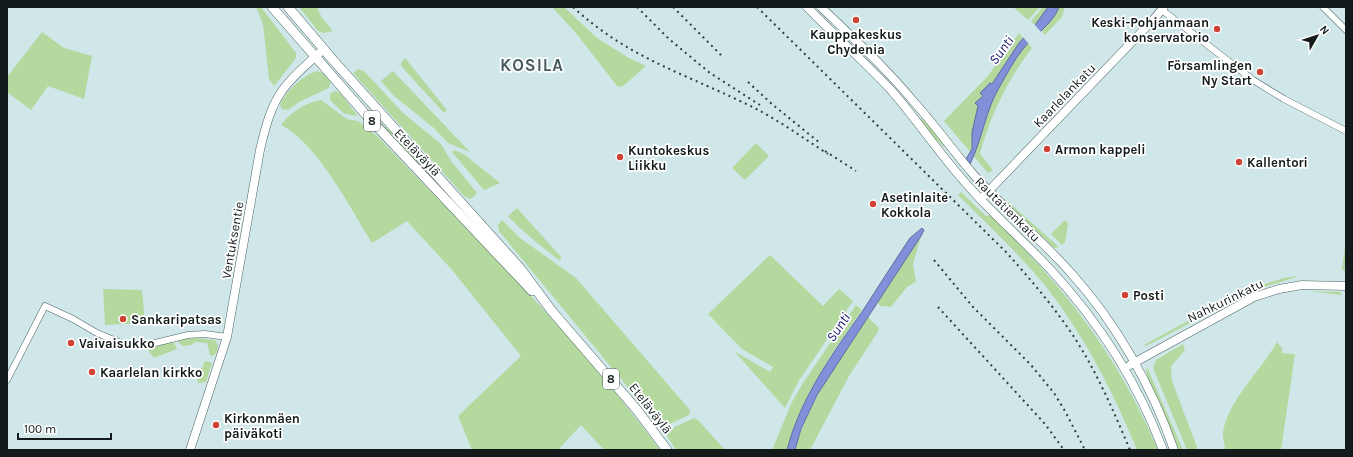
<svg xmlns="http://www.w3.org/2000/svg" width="1353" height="457" font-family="Karla,sans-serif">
<rect width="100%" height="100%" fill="#cfe7e9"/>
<g fill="#b4d99f">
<polygon points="256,7 261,7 296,53 296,58 274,86 269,79 263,24"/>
<polygon points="299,7 317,7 322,18 333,31 324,33 318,31"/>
<polygon points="552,7 564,7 597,38 629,58 646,66 622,87 617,86 576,33"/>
<polygon points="1013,7 1040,7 1028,20"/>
<polygon points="1043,7 1048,7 1035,25 1031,21"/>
<polygon points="1059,7 1065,7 1062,17 1045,35 1041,30"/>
<polygon points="42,32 64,48 92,56 84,99 48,86 31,110 7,92 7,77"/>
<path d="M1019,33l13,15c-24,31 -42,68 -52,106l13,16 -5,3 -44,-52 43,-44z"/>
<polygon points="405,58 447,110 444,113 401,66 401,63"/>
<polygon points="358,69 364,71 403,113 441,144 451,161 477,193 471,199 464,196 456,187 353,73"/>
<path d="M317,71l8,3 6,7 -2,7 -30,14 -11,8 -6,-1 -2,-4c6,-14 22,-29 37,-34z"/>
<polygon points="393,71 470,152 448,143 434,128 394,96 381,81"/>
<polygon points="336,91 340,93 357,115 356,116 343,113 330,100 330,93"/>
<path d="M321,100l26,19 11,2 18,14c98,102 201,201 284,315h-56l-23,-25 -23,25h-86l-14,-34 63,-60 -69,-86 -45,-49 -35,22c-22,-35 -54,-99 -91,-118 10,-13 23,-22 40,-25z"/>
<polygon points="924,119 945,146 944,147 930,134 920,120"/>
<polygon points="378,120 396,136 443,188 441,189 376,122"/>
<polygon points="756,143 769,156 745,180 732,168"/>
<polygon points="455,150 465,155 500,183 484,190 452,152"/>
<path d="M961,192l25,24 4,-1c75,72 127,139 168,235h-21c-24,-59 -54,-117 -94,-167 -26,-31 -56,-59 -85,-88z"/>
<polygon points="1005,199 1059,247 1054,248 1004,200"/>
<path d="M517,208l45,50 -3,2c-18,-14 -35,-27 -51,-44z"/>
<polygon points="502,220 520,238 576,278 690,410 689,415 663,427 653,418 499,231 498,225"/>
<polygon points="1065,220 1068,223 1065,242 1062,245 1051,234"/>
<polygon points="921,236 913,264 916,282 907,287 891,307 880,306 877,301"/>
<polygon points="1346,237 1346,271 1342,270"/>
<polygon points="770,255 823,306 839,289 853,301 798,382 785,408 734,351 770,372 773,367 742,349 708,314"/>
<polygon points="1297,276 1297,277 1254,290 1255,287 1284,278"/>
<polygon points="103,289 142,290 145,323 105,325"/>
<polygon points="1249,289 1250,292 1148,345 1142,346 1237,294"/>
<polygon points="1309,291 1341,292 1341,295"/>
<path d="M856,305l6,5c-30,43 -62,88 -75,140h-15l19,-46 12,-21z"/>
<path d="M868,317l11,11 -2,5 -28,43 -39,74h-15c14,-50 45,-91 73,-133z"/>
<polygon points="197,338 215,340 218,345 217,352 213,356 210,355 207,343 195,342 191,345 183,346 178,342 179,339"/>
<polygon points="170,342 174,343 177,349 154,358 148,350 150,348"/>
<path d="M1277,342l5,6v5l13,1 -14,96h-56c0,-6 -3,-13 -2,-18 6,-33 38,-61 54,-90z"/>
<polygon points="1183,344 1185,350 1171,366 1172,381 1198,450 1187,450 1153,368 1156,360"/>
<polygon points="205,361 212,363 206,382 198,383 197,376 200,368 202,368"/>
<polygon points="1147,367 1183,450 1179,450 1148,379 1146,371"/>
<polygon points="694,418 698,420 725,450 676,450 667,436 666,431"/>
</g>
<g fill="#8190d8" stroke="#606d9f">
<path d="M1048,7h11c-6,17 -25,28 -36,42 -9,11 -16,25 -23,37 -15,25 -17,52 -30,78l-4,-5 6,-10v-17l6,-26 -3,-3 8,-7 -3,-3 10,-10 2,1 27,-41 16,-18z"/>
<path d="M922,228l2,2 -3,6 -104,159 -16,34 -6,21h-8c13,-51 45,-96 75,-138 16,-25 32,-50 48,-74z"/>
</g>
<polygon fill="#cfe7e9" points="1034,24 1041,32 1029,44 1022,36"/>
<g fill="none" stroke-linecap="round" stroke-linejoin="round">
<defs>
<g id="minor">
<polyline points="1323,7 1346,30"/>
<polyline points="1162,10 1253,80 1284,99 1346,131"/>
<polyline points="7,380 45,306 73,319 97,333 126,345 151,344 188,335 205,334 227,337"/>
</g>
<g id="major">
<path d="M807,7c27,28 57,54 84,83 28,32 51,68 80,99 25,28 53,52 79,80 48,52 88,114 113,181"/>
<path d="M821,7c32,31 65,61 93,95 21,23 39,49 59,72 31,35 67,64 98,99 45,50 81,113 103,177"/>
<polyline points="981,199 1154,19 1164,7"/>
<polyline points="1130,365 1254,297 1279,289 1302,285 1346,286"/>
<path d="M190,450l37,-113 33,-187c13,-56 21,-63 63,-100"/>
</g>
<g id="highway">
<polyline points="272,7 367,116 532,291"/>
<polyline points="288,7 333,60 520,268 551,310 637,410 667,450"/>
</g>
</defs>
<use href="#minor" stroke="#4e6365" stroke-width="7"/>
<use href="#major" stroke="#4e6365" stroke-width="9"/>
<use href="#highway" stroke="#4e6365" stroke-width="10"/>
<use href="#minor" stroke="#fff" stroke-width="6"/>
<use href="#major" stroke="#fff" stroke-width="8"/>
<use href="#highway" stroke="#fff" stroke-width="9"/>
<g stroke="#323d3e" stroke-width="2" stroke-dasharray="2 4" stroke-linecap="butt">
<path d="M573,7c53,49 107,65 169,95 31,14 58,34 86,52"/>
<polyline points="637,7 669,39 710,73 760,105"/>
<polyline points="673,7 722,56"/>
<path d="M757,7l249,245c25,28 50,57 70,88 22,35 38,72 54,110"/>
<polyline points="748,82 773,105 820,143"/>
<polyline points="825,151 856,171"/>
<polyline points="934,260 973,307 1031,365 1054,393 1065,411 1085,450"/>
<polyline points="938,307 1045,424 1064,450"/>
</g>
</g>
<g fill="#d04334" stroke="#fff" stroke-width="1.5">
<circle cx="856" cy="20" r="4"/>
<circle cx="1217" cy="29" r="4"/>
<circle cx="1260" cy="72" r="4"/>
<circle cx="1047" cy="149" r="4"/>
<circle cx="620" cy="157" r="4"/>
<circle cx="1239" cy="162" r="4"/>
<circle cx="873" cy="204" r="4"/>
<circle cx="1125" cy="295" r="4"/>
<circle cx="123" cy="319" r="4"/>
<circle cx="71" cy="343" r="4"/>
<circle cx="92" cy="372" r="4"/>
<circle cx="216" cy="425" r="4"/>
</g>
<g text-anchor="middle" stroke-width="3.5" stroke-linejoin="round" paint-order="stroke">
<g fill="#fff" stroke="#595f5f" stroke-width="1">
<rect x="364" y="111" width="16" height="20" rx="3"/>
<rect x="603" y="369" width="16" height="20" rx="3"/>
</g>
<g font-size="12" font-weight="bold" fill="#121a1b">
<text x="372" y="125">8</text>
<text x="611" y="383">8</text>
</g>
<g font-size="13" font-weight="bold" fill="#121a1b" stroke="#fff" text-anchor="start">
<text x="1209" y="27" text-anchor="end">Keski-Pohjanmaan<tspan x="1209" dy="15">konservatorio</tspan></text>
<text x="856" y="39" text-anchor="middle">Kauppakeskus<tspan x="856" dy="15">Chydenia</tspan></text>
<text x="1252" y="70" text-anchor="end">Församlingen<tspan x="1252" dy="15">Ny Start</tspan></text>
<text x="1055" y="154">Armon kappeli</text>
<text x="628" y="155">Kuntokeskus<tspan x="628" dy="15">Liikku</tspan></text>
<text x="1247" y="167">Kallentori</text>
<text x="881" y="202">Asetinlaite<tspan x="881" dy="15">Kokkola</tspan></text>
<text x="1133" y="300">Posti</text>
<text x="131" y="324">Sankaripatsas</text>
<text x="79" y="348">Vaivaisukko</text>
<text x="100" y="377">Kaarlelan kirkko</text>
<text x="224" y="423">Kirkonmäen<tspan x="224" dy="15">päiväkoti</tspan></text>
</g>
<g font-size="13" fill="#121a1b" stroke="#fff">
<text transform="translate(1064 95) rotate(-46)" y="5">Kaarlelankatu</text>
<text transform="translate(418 152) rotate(46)" y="5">Eteläväylä</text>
<text transform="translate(1008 209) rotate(45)" y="5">Rautatienkatu</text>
<text transform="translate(232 240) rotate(-80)" y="5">Ventuksentie</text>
<text transform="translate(1225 300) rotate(-26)" y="5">Nahkurinkatu</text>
<text transform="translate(651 408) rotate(52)" y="5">Eteläväylä</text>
</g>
<g font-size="14" font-style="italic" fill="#202174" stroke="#fff">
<text transform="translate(1001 50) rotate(-54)" y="5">Sunti</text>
<text transform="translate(838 327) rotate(-56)" y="5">Sunti</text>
</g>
<g font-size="17" font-weight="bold" letter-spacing="1" fill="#465b5d" stroke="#fff">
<text x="532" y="71">KOSILA</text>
</g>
</g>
<rect width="1353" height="457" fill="none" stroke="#121a1b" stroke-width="16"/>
<g transform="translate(1317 36) rotate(51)" stroke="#ffffff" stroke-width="3" paint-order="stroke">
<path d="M0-3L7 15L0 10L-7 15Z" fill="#121a1b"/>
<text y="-6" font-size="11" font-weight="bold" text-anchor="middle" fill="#121a1b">N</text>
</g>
<path d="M18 433v6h93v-6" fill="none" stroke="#121a1b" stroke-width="2"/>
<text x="24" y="433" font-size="12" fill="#121a1b" stroke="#ffffff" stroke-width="3" paint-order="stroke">100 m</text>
</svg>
